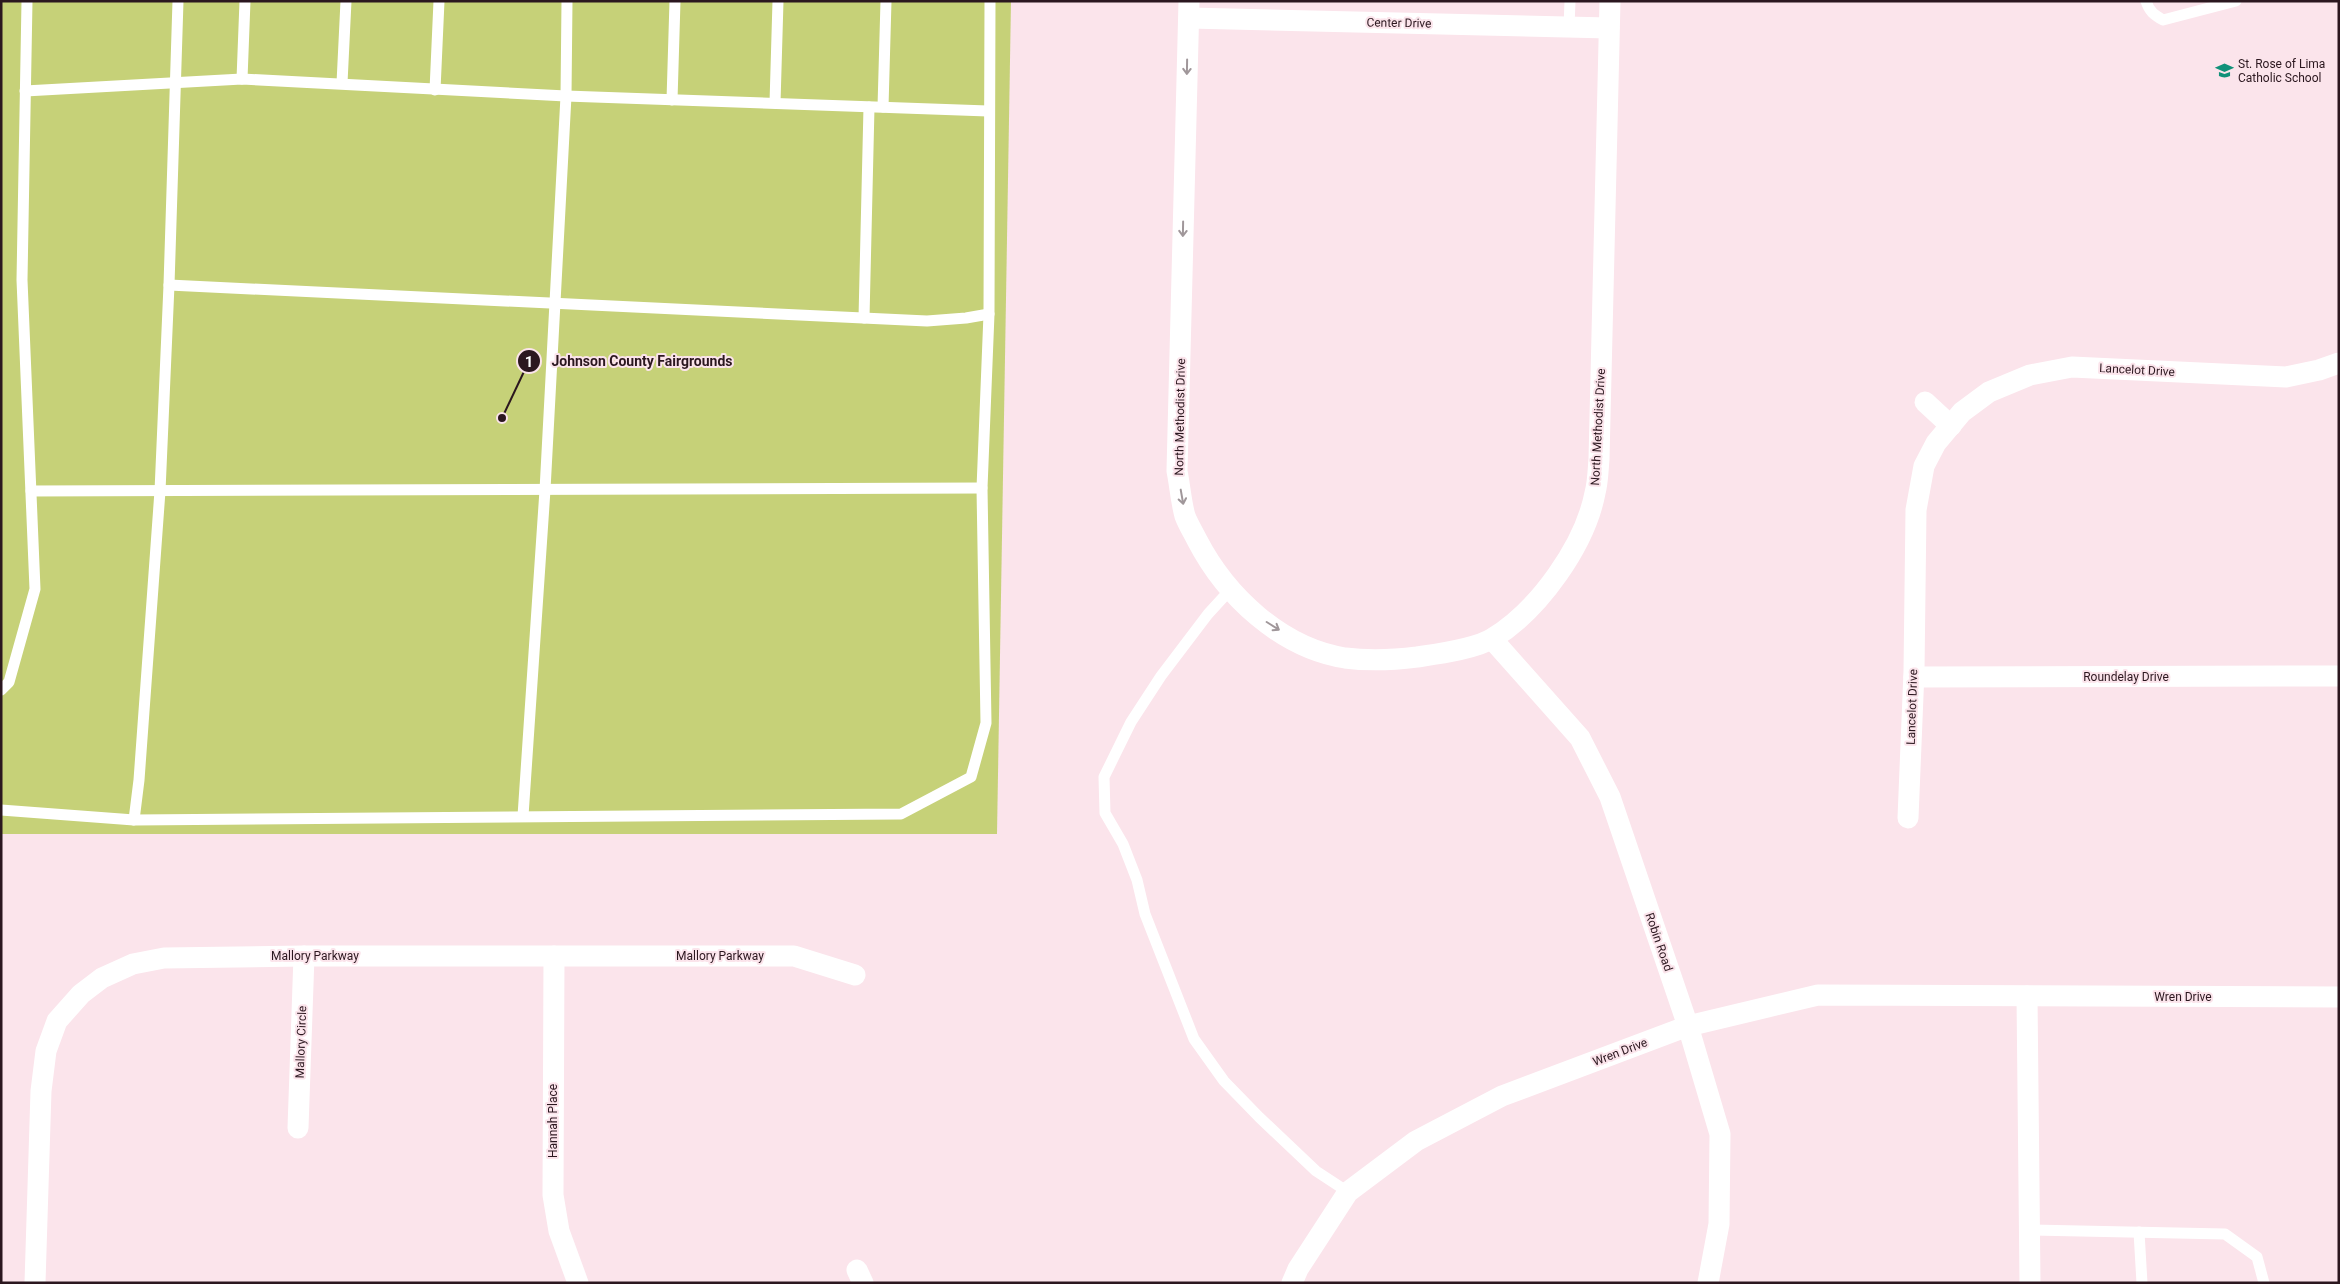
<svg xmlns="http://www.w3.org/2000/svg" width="2340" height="1284" font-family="Roboto,sans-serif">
<rect width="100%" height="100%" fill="#fbe4eb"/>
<polygon fill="#c6d178" points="1,1 1011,1 997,834 1,834"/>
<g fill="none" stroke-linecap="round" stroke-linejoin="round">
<g stroke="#fff" stroke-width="11">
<path d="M2146,1c3,10 8,14 17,19l73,-19"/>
<polyline points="1569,27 1570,1"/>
<polyline points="242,79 245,1"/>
<polyline points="342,83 346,1"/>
<polyline points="435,90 439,1"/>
<polyline points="25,91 242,79 566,96 988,111"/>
<polyline points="672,100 675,1"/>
<polyline points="775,103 778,1"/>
<polyline points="883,107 886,1"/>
<polyline points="169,285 927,321 966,318 989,314"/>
<polyline points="864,318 869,107"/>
<polyline points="31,491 982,488"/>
<polyline points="1230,590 1208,614 1161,676 1131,722 1104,777 1105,813 1123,844 1137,880 1145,914 1194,1039 1224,1081 1259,1117 1316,1171 1348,1192"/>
<polyline points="1,690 9,682 35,589 22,280 27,1"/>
<polyline points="1,810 134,820 901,814 971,777 986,723 982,488 989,314 990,1"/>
<polyline points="523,816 545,490 566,96 567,1"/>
<polyline points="134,820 139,780 160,491 169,285 178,1"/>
<polyline points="2030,1230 2225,1234 2257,1257 2264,1283"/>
<polyline points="2139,1232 2142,1283"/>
</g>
<g stroke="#fff" stroke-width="21">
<path d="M1189,1l-12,470c3,15 4,31 8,45 3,8 8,16 12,24 29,56 84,108 148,118 24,3 48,2 72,-1 20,-3 59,-8 76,-19 46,-28 92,-93 102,-145 3,-11 3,-23 4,-34l11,-458"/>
<polyline points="1189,18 1609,28"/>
<polyline points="1925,402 1951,426"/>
<polyline points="1492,639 1580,738 1610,797 1688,1026 1720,1134 1719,1224 1708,1283"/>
<polyline points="1914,677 2339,676"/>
<polyline points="1908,818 1914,671 1916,510 1924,466 1936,443 1962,412 1989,392 2030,375 2072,367 2286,377 2319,370 2339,363"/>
<polyline points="554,956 553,1195 559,1231 578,1283"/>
<polyline points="2027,996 2030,1283"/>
<polyline points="298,1128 304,956"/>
<polyline points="857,1270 863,1283"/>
<polyline points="35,1283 41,1091 46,1051 57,1021 81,994 102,978 133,964 164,958 304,956 794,956 855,975"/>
<polyline points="1292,1283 1298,1269 1348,1192 1416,1141 1502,1096 1688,1026 1818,995 2339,997"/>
</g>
</g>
<defs><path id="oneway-shaft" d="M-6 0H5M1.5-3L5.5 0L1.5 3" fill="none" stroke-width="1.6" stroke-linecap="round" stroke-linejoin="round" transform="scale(1.25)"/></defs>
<g stroke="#a0979a">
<use href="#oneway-shaft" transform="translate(1187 67) rotate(91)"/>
<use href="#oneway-shaft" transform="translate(1183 229) rotate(91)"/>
<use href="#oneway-shaft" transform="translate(1182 497) rotate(80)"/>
<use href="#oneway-shaft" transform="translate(1273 626) rotate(32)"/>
</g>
<defs>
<symbol id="school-bare" viewBox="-9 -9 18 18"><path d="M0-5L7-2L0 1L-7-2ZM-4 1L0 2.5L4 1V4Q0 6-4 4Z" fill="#119179" stroke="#fbe4eb" stroke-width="2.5" paint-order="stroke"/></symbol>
</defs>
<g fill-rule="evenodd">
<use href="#school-bare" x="2212" y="58" width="25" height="25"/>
</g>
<g text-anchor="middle" stroke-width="4" stroke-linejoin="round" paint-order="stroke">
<g font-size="12" fill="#2b171f" stroke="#fbe4eb">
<text transform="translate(1399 23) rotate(1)" y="4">Center Drive</text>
<text transform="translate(2137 370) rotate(3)" y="4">Lancelot Drive</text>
<text transform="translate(1180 417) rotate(-89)" y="4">North Methodist Drive</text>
<text transform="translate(1598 427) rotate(-87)" y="4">North Methodist Drive</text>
<text x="2126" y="681">Roundelay Drive</text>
<text transform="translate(1912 707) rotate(-88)" y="4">Lancelot Drive</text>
<text transform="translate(1659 942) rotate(71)" y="4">Robin Road</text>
<text x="315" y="960">Mallory Parkway</text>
<text x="720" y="960">Mallory Parkway</text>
<text x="2183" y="1001">Wren Drive</text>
<text transform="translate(301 1042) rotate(-88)" y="4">Mallory Circle</text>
<text transform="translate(1620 1052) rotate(-21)" y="4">Wren Drive</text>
<text transform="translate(553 1121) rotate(-90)" y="4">Hannah Place</text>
</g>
<g font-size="12" fill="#2b171f" stroke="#fbe4eb" text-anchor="start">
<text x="2238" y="68">St. Rose of Lima<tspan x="2238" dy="14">Catholic School</tspan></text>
</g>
</g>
<path fill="none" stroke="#2b171f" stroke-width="2" d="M502 418L529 361"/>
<g fill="#2b171f" stroke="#fbe4eb" stroke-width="2">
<circle cx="502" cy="418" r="5"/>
<circle cx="529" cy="361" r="12"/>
</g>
<g font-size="15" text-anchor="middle" font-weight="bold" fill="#fff">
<text x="529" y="367">1</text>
</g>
<g font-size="14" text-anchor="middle" font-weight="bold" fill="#2b171f" stroke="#fbe4eb" stroke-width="4" stroke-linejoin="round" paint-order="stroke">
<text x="642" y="366">Johnson County Fairgrounds</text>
</g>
<rect width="2340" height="1284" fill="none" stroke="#2b171f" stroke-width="5"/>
</svg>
